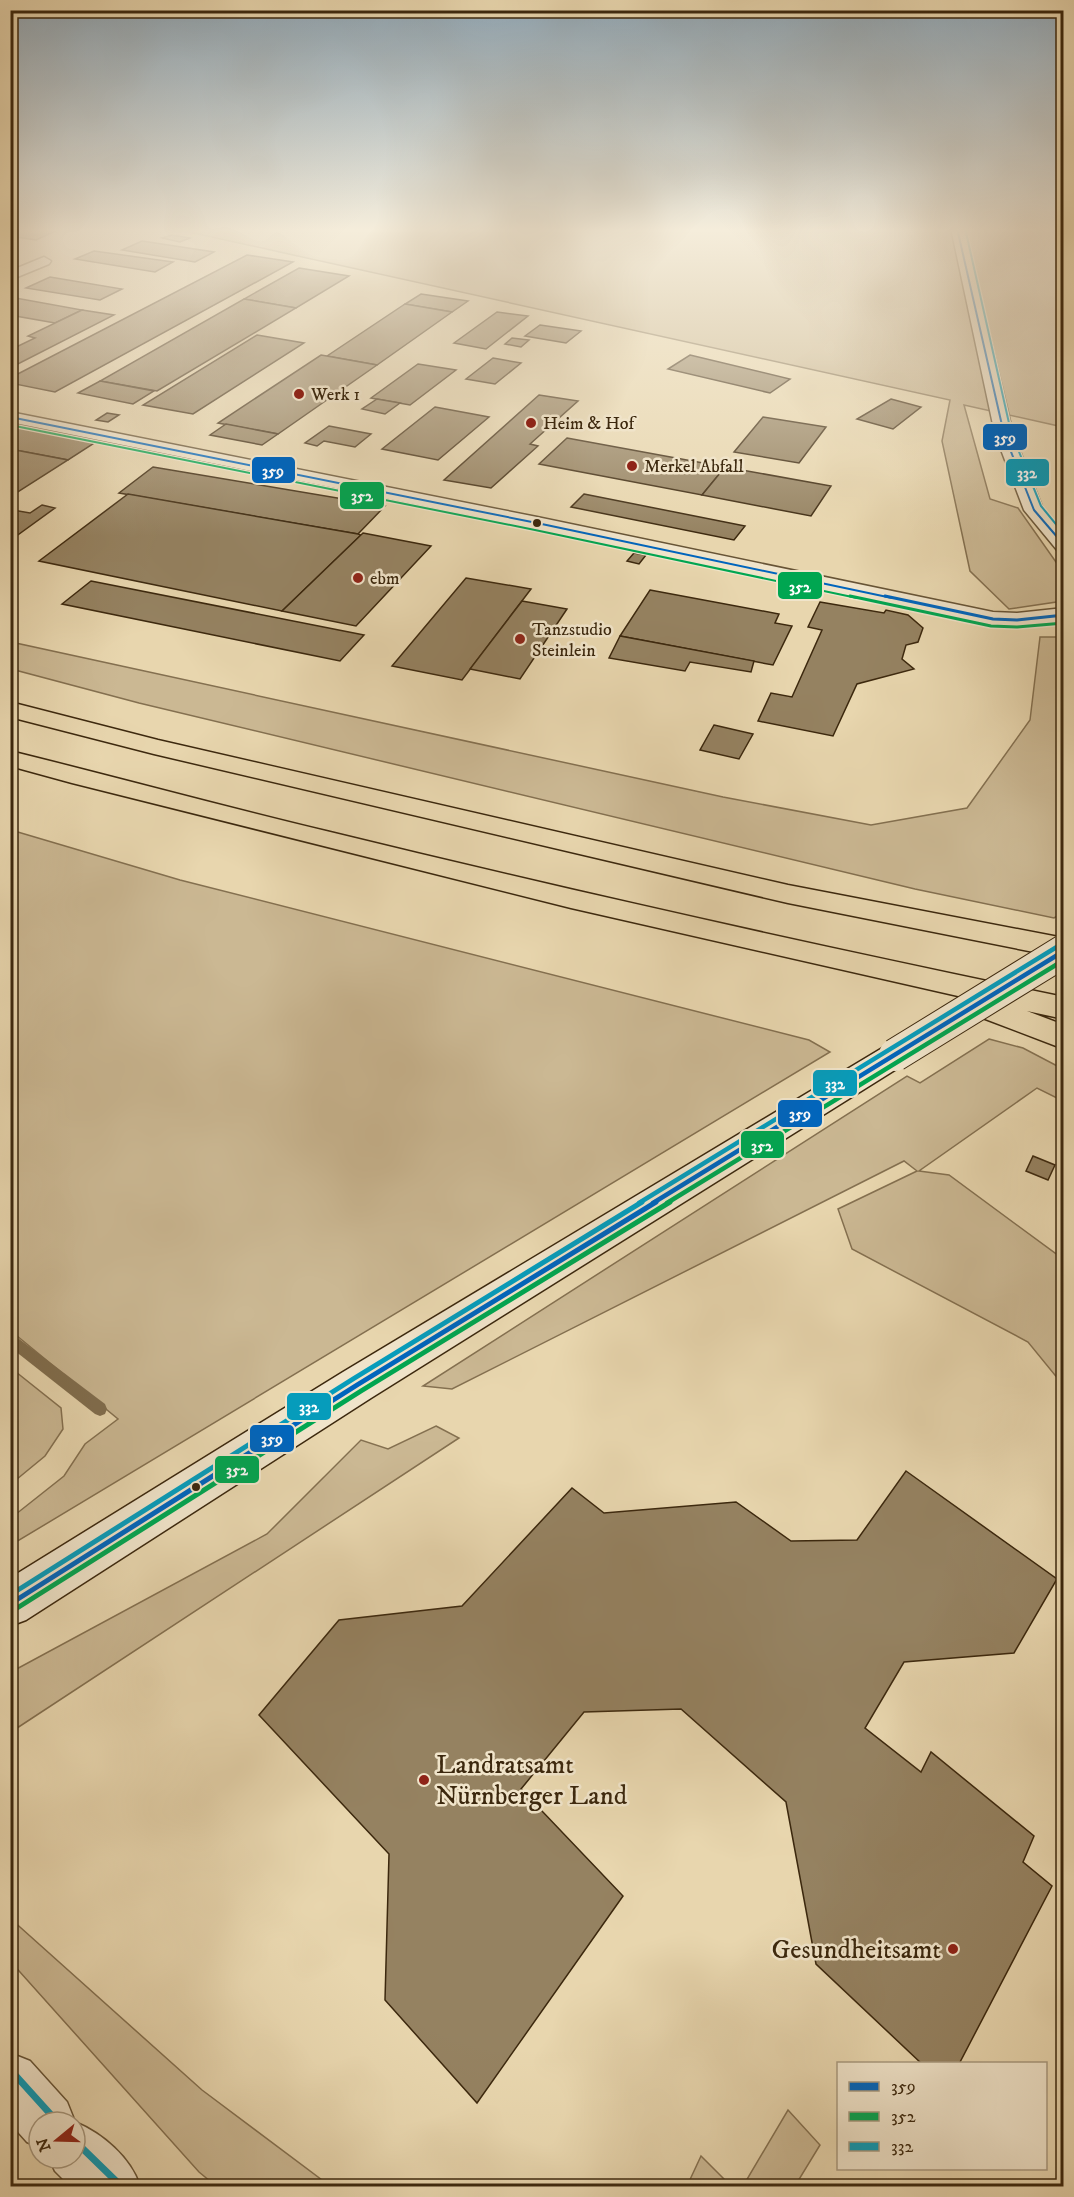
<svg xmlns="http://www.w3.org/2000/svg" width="1074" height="2197" font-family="'IM FELL DW Pica',serif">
<rect width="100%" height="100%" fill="#e8d6ae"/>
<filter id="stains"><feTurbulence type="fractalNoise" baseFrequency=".00333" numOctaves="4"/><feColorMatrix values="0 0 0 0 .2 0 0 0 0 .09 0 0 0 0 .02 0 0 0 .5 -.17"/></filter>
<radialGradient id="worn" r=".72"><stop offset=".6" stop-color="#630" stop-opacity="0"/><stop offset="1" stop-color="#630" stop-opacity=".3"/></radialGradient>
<g fill="#cbb893" stroke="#847050" stroke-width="1.5">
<polygon points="171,228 1063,228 1063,427 964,405 990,499 1018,508 1063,572 1063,601 1009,609 970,571 942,441 950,400"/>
<polygon points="1040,637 1063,637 1064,912 1054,918 915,889 139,703 15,670 10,666 11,642 723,797 871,825 967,808 1030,720"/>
<polygon points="11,830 180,880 809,1040 830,1052 11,1545 11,1518 64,1476 85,1444 118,1419 11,1331"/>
<polygon points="989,1039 1023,1048 1063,1069 1063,1101 1037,1088 919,1171 949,1175 1063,1259 1063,1385 1028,1342 852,1249 838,1209 917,1171 904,1161 452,1389 423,1386 907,1076 920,1083"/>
<polygon points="11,1368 61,1408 63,1429 45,1456 11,1484"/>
<polygon points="436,1426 459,1438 11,1732 11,1672 267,1534 361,1440 388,1449"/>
<polygon points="11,1919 202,2090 330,2186 216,2186 199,2172 11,1962"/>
<polygon points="788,2110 820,2145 795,2186 743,2186"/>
<polygon points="701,2156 731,2186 687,2186"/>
</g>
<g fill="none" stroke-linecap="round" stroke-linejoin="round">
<polygon fill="#806d4e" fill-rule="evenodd" points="10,1332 105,1404 107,1409 105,1414 100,1416 95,1414 10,1347"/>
</g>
<g fill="#958261" stroke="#3c280e" stroke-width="1.5">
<polygon points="10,228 62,228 36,240 10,236"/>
<polygon points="172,235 190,238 180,242 162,238"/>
<polygon points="142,241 214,252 195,262 122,250"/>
<polygon points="94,251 173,262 155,272 75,259"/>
<polygon points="247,255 293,262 55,392 10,383 10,378"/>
<polygon points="299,268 349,276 296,308 244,299"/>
<polygon points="50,277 122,289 100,300 26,288"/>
<polygon points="421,294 468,301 452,312 405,304"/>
<polygon points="10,297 82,310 55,323 10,315"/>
<polygon points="244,299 296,308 157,391 100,381"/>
<polygon points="405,304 452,312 377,365 327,356"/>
<polygon points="82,310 114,315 10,368 10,350 35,338 28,336"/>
<polygon points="497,312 528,316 486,349 454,343"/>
<polygon points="540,325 581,331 566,343 525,336"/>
<polygon points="257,335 304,343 193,414 143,405"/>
<polygon points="512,338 529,340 521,347 505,344"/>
<polygon points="321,355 377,365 278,434 218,423"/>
<polygon points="690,355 790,379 770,393 668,369"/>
<polygon points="493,358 521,363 495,384 466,379"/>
<polygon points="418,364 456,370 410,405 371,398"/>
<polygon points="100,381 154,391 133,404 78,393"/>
<polygon points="539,395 578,401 530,444 538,446 491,488 444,480"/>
<polygon points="377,399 400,403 385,414 362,409"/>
<polygon points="891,399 921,407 893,429 857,419"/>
<polygon points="435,407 489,417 438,460 382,449"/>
<polygon points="107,413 119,415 108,422 96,420"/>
<polygon points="763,417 826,427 799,463 734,452"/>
<polygon points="226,424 278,434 262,445 210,435"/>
<polygon points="10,426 96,442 68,460 10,449"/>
<polygon points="329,426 371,434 355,447 324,441 317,446 305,443"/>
<polygon points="567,438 725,467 702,495 539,464"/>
<polygon points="10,449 68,460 10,497"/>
<polygon points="153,467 385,506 358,534 119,493"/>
<polygon points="725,467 831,486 811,516 702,495"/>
<polygon points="128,494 358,534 361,535 282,611 39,561"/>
<polygon points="584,494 745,526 734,540 571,507"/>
<polygon points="42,505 55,508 15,537 10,536 10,512 13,510 30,513"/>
<polygon points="363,533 431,546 356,626 282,611"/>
<polygon points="634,553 646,555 639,564 627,561"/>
<polygon points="466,578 531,589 462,680 392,666"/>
<polygon points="91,581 364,635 340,661 62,604"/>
<polygon points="650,590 779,614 775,623 792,626 773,665 620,636"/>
<polygon points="522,601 567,609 520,679 470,669"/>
<polygon points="820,602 884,613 886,610 908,615 923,628 918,642 906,645 902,659 914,669 857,684 833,736 758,721 771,693 792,697 822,630 808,627"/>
<polygon points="620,636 754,661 751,672 690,662 685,671 609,658"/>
<polygon points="714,725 753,734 739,759 700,750"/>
<polygon points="1033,1156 1055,1165 1048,1180 1026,1171"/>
<polygon points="906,1471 1057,1579 1014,1653 904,1662 865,1728 921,1772 931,1752 1034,1836 1023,1862 1052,1886 959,2064 922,2064 816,1964 786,1802 681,1709 584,1712 521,1789 623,1896 477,2103 385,2000 389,1854 259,1715 339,1620 462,1606 572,1488 604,1513 736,1502 791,1541 857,1540"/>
</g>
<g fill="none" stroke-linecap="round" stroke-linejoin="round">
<defs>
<polygon id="minor" points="44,257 51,261 49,264 10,280 10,271"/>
<g id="tertiary">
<polygon points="951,228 964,228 1013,434 1043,509 1064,533 1064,552 1057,550 1024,510 995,434"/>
<polygon points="10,412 537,517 993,612 1017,613 1064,608 1064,622 1017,627 993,626 537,529 10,422"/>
<path d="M10,2053l20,8 37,41 8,20c28,12 55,35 65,64h-70l-15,-15 -6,-13h26v-36h-36v25l-12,-5 -17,-19z"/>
</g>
<polygon id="secondary" points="895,1043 906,1047 911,1055 906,1063 371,1398 26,1620 10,1626 10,1578 343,1372 884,1047"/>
<g id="motorway">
<polygon points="10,702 158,740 788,885 1064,938 1064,958 788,903 154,754 10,717"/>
<path d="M10,751c106,26 211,55 316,80 245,60 491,115 738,166v22l-37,-8 37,14v24l-84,-32 -4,-8 4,-8 -409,-93 -499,-125 -62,-17z"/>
</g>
</defs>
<use href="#minor" stroke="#675436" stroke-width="3"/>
<use href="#tertiary" stroke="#675436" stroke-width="3"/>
<use href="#secondary" stroke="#3c280e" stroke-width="3"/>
<use href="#motorway" stroke="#3c280e" stroke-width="3"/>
<use href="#minor" fill="#f0e4ca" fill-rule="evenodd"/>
<use href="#tertiary" fill="#f0e4ca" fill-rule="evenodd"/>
<use href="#secondary" fill="#f0e4ca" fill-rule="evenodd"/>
<use href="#motorway" fill="#e8d6ae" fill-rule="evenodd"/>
<defs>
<polyline id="secondary-bridge" points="895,1055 1064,951"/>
</defs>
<use href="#secondary-bridge" stroke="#3c280e" stroke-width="34" stroke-linecap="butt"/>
<use href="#secondary-bridge" stroke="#f0e4ca" stroke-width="32"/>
<defs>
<g id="bus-1-far3">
<polyline points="957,228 1004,434 1034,510 1064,545"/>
<polyline points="10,417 537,523 892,598"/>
</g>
<polyline id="bus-1-far2" points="885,596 993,619 1017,620 1064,615"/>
<polyline id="bus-1-far1" points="653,1203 1064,951"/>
<polyline id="bus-1" points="10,1604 357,1385 656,1202"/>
<polyline id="bus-2-far3" points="10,425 535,530 857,598"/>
<polyline id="bus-2-far2" points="850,596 991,626 1017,627 1064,623"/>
<polyline id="bus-2-far1" points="667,1203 1064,960"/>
<polyline id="bus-2" points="14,1610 361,1391 670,1202"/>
<polyline id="bus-3-far3" points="965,228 1011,432 1041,506 1064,534"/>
<polyline id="bus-3-far2" points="639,1203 1060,945"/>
<polyline id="bus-3-far1" points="10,1595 353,1379 642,1202"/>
<g id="bus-3">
<polyline points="16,2076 53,2117"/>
<polyline points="80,2146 116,2181"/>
</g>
</defs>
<use href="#bus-1-far3" stroke="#f0e4ca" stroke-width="4.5"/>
<use href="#bus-1-far2" stroke="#f0e4ca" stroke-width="6"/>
<use href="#bus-1-far1" stroke="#f0e4ca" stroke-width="9"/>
<use href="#bus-1" stroke="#f0e4ca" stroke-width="10"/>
<use href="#bus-2-far3" stroke="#f0e4ca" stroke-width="4.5"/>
<use href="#bus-2-far2" stroke="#f0e4ca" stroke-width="6"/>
<use href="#bus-2-far1" stroke="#f0e4ca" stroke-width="9"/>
<use href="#bus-2" stroke="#f0e4ca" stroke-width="10"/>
<use href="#bus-3-far3" stroke="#f0e4ca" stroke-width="4.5"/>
<use href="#bus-3-far2" stroke="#f0e4ca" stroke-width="9"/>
<use href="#bus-3-far1" stroke="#f0e4ca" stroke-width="10"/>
<use href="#bus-3" stroke="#f0e4ca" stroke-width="11"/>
<use href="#bus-1-far3" stroke="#0065bd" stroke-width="2"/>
<use href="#bus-1-far2" stroke="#0065bd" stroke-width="3"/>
<use href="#bus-1-far1" stroke="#0065bd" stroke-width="4.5"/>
<use href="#bus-1" stroke="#0065bd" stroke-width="5"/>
<use href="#bus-2-far3" stroke="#00a651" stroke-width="2"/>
<use href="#bus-2-far2" stroke="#00a651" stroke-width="3"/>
<use href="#bus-2-far1" stroke="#00a651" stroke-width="4.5"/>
<use href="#bus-2" stroke="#00a651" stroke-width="5"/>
<use href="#bus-3-far3" stroke="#069cbb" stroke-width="2"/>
<use href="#bus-3-far2" stroke="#069cbb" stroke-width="4.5"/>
<use href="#bus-3-far1" stroke="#069cbb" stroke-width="5"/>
<use href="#bus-3" stroke="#069cbb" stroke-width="7"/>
</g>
<linearGradient id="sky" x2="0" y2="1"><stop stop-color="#91aabb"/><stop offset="0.43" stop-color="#f5eddb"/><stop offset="1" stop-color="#f5eddb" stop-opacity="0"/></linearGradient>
<rect width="1074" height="536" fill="url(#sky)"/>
<g fill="#8f2418" stroke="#f0e4ca" stroke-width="2">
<circle cx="299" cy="394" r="6"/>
<circle cx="531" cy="423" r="6"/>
<circle cx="632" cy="466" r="6"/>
<circle cx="358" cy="578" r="6"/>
<circle cx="520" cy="639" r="6"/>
<circle cx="424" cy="1780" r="6"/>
<circle cx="953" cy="1949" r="6"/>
</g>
<g fill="#3c280e" stroke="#f0e4ca" stroke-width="2">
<circle cx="537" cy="523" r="5"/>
<circle cx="196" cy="1487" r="5"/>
</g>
<g text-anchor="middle" stroke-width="5" stroke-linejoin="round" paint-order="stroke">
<g font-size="18" fill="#3c280e" stroke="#f0e4ca" text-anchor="start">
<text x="311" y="400">Werk 1</text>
<text x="543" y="429">Heim &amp; Hof</text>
<text x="644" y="472">Merkel Abfall</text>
<text x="370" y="584">ebm</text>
<text x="532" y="635">Tanzstudio<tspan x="532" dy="21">Steinlein</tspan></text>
</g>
<g font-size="27" fill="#3c280e" stroke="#f0e4ca" text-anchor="start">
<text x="436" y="1773">Landratsamt<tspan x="436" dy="31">Nürnberger Land</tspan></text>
<text x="941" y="1958" text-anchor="end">Gesundheitsamt</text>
</g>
</g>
<g stroke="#f0e4ca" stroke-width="2">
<rect x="982" y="423" width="46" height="28" rx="6" fill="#0065bd"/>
<rect x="251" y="456" width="45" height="28" rx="6" fill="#0065bd"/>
<rect x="1005" y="458" width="45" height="29" rx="6" fill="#069cbb"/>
<rect x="339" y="481" width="46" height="29" rx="6" fill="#00a651"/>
<rect x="777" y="571" width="46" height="29" rx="6" fill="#00a651"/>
<rect x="812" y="1069" width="46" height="28" rx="6" fill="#069cbb"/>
<rect x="777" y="1099" width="46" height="29" rx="6" fill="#0065bd"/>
<rect x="740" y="1130" width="45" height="29" rx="6" fill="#00a651"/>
<rect x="286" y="1392" width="46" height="29" rx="6" fill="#069cbb"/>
<rect x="249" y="1424" width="46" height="29" rx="6" fill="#0065bd"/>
<rect x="214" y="1455" width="46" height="29" rx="6" fill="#00a651"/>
</g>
<g font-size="16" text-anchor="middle" font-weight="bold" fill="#fff">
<text x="1005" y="443">359</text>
<text x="273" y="476">359</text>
<text x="1027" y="478">332</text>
<text x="362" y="501">352</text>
<text x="800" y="592">352</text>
<text x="835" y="1089">332</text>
<text x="800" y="1119">359</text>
<text x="762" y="1151">352</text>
<text x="309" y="1412">332</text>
<text x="272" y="1444">359</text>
<text x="237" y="1475">352</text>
</g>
<rect width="1074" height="2197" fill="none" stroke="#e8d6ae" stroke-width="36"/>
<rect x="12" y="12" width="1050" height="2173" fill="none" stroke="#3c280e" stroke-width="3"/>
<rect x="18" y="18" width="1038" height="2161" fill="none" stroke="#3c280e" stroke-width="1.5"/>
<rect x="837" y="2062" width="210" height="108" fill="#f0e4ca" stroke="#a8997f" stroke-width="1.5"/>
<rect x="849" y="2082" width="30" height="9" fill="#0065bd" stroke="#a8997f" stroke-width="1.5"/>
<text x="891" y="2092" font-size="18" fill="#3c280e">359</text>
<rect x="849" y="2112" width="30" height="9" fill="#00a651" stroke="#a8997f" stroke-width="1.5"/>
<text x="891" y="2122" font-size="18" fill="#3c280e">352</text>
<rect x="849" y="2142" width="30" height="9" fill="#069cbb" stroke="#a8997f" stroke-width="1.5"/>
<text x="891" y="2152" font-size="18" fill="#3c280e">332</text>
<g transform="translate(57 2140) rotate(251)"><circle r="28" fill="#f0e4ca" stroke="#a8997f" stroke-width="1.5"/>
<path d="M0-4.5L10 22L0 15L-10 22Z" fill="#8f2418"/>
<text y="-9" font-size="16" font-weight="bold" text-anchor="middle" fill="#3c280e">N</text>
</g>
<rect width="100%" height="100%" filter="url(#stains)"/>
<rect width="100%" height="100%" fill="url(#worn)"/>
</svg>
